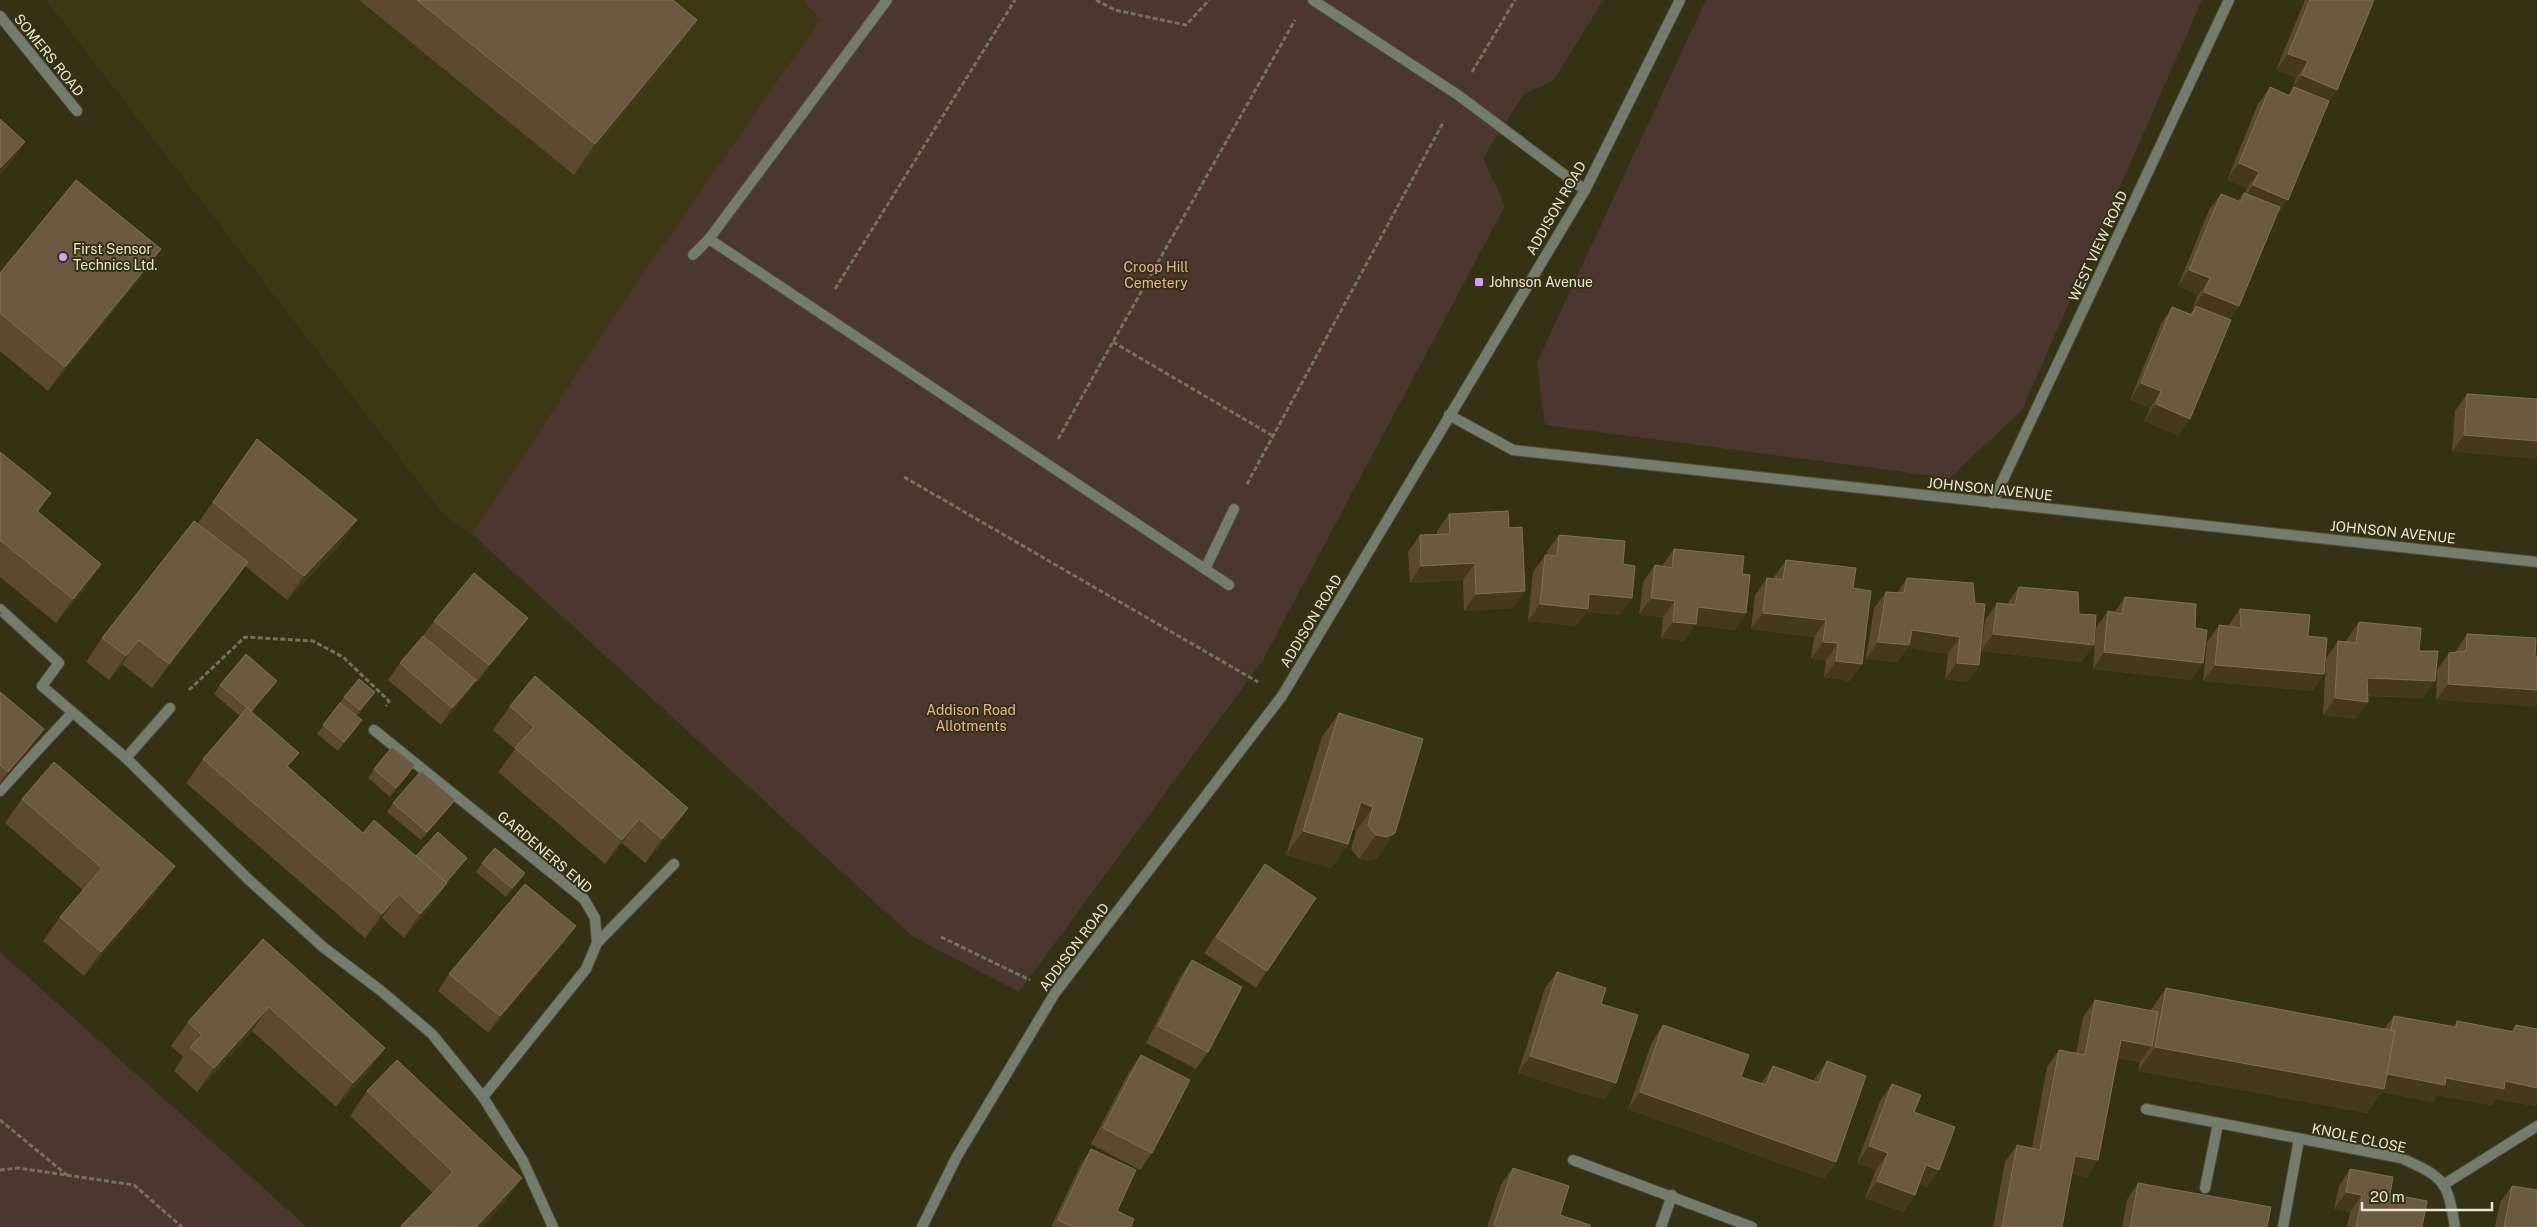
<svg xmlns="http://www.w3.org/2000/svg" width="2537" height="1227" font-family="'Public Sans',sans-serif">
<rect width="100%" height="100%" fill="#353115"/>
<polygon fill="#3d3813" points="46,0 803,0 820,20 637,282 472,534 444,515"/>
<g fill="#4b3730">
<polygon points="803,0 1603,0 1554,80 1524,94 1483,158 1505,206 1263,660 1019,992 912,936 472,534 637,282 820,20"/>
<polygon points="1706,0 2202,0 2022,410 1950,478 1545,425 1537,362"/>
<polygon points="0,952 307,1227 0,1227"/>
</g>
<g fill="none" stroke-linecap="round" stroke-linejoin="round">
<defs>
<g id="service">
<polyline points="887,0 709,239 1229,585"/>
<polyline points="1313,0 1458,95 1585,190"/>
<polyline points="693,255 709,239"/>
<polyline points="1205,569 1234,509"/>
<polyline points="0,609 59,663 42,686"/>
<polyline points="0,791 72,713"/>
<polyline points="2443,1185 2537,1126"/>
<polyline points="2283,1227 2299,1139"/>
</g>
<g id="minor">
<polyline points="0,16 77,111"/>
<polyline points="1449,415 1513,450 2537,562"/>
<polyline points="1992,503 2229,0"/>
<polyline points="42,686 126,758 248,879 323,947 380,990 432,1034 483,1097 523,1161 553,1227"/>
<polyline points="374,730 584,899 595,918 597,943 586,969 483,1097"/>
<polyline points="126,758 170,708"/>
<polyline points="597,943 674,864"/>
<path d="M2146,1109l255,49c44,20 46,22 54,69"/>
<polyline points="1573,1160 1752,1227"/>
<polyline points="2205,1188 2218,1124"/>
<polyline points="1661,1227 1672,1195"/>
</g>
<polyline id="tertiary" points="922,1227 956,1158 1055,993 1282,696 1585,190 1680,0"/>
</defs>
<use href="#service" stroke="#524e34" stroke-width="12"/>
<use href="#minor" stroke="#524e34" stroke-width="12"/>
<use href="#tertiary" stroke="#524e34" stroke-width="12"/>
<g stroke="#75725a" stroke-width="3" stroke-dasharray="5 2.5" stroke-linecap="butt">
<polyline points="1096,0 1115,10 1186,25 1209,0"/>
<polyline points="1472,72 1515,0"/>
<polyline points="835,289 1015,0"/>
<polyline points="1113,342 1273,436"/>
<polyline points="1058,439 1295,20"/>
<polyline points="904,477 1258,682"/>
<polyline points="1247,484 1444,121"/>
<polyline points="189,690 245,637 313,641 343,657 389,701 386,706"/>
<polyline points="941,937 1030,980"/>
<polyline points="0,1120 67,1175"/>
<polyline points="0,1170 18,1168 134,1185 182,1227"/>
</g>
<use href="#service" stroke="#747b6f" stroke-width="10"/>
<use href="#minor" stroke="#747b6f" stroke-width="10"/>
<use href="#tertiary" stroke="#747b6f" stroke-width="10"/>
</g>
<g fill="#5c492f">
<polygon points="359,0 673,0 676,50 574,175"/>
<polygon points="2305,0 2374,0 2337,90 2329,101 2276,216 2239,306 2230,319 2179,436 2144,421 2150,408 2130,400 2161,324 2172,307 2190,314 2194,309 2192,309 2198,295 2178,286 2209,210 2221,194 2238,201 2244,193 2245,193 2247,188 2227,180 2258,104 2270,87 2288,95 2291,91 2296,78 2276,70"/>
<polygon points="0,273 144,273 48,391 0,351"/>
<polygon points="2467,394 2537,399 2452,452 2455,411"/>
<polygon points="257,439 340,545 287,600 245,566 231,586 152,688 122,664 109,680 86,662 102,638 198,523"/>
<polygon points="0,452 51,493 38,512 101,564 85,588 56,623 0,577"/>
<polygon points="1449,514 1513,608 1464,611 1463,580 1410,583 1408,552 1420,535 1437,535 1437,531"/>
<polygon points="1559,535 1623,564 1632,598 1620,615 1586,612 1576,626 1528,621 1533,572 1545,555 1547,555 1547,551"/>
<polygon points="1674,549 1742,574 1746,613 1734,630 1695,625 1684,641 1661,638 1663,617 1639,615 1643,582 1655,565 1662,566"/>
<polygon points="1786,560 1853,588 1850,681 1824,677 1826,660 1811,659 1814,637 1751,629 1755,595 1767,578 1774,579 1774,577"/>
<polygon points="1907,578 1973,583 1979,665 1968,682 1945,679 1948,654 1908,648 1897,662 1866,659 1874,608 1886,592 1897,593"/>
<polygon points="2019,587 2079,614 2082,662 1981,651 1985,620 1997,603 2007,604"/>
<polygon points="2125,597 2192,680 2093,669 2096,628 2108,611 2114,613"/>
<polygon points="2240,609 2308,636 2313,691 2203,681 2207,642 2219,625 2228,626"/>
<polygon points="434,621 516,634 477,682 476,681 464,697 441,725 388,680 400,663 423,636"/>
<polygon points="2359,622 2419,651 2423,698 2368,696 2356,719 2323,715 2326,658 2338,641 2346,642 2347,639"/>
<polygon points="2467,634 2535,656 2436,700 2437,670 2449,653 2455,652 2456,651"/>
<polygon points="220,685 271,689 252,712 299,753 288,768 363,833 416,856 467,858 461,866 447,883 430,907 404,938 382,918 365,938 186,783 203,759 240,716 214,694"/>
<polygon points="0,692 44,729 27,753 0,785"/>
<polygon points="375,692 357,716 362,720 338,751 317,734 344,697"/>
<polygon points="510,706 688,808 672,832 645,863 622,843 605,864 498,772 515,749 493,730"/>
<polygon points="1339,713 1423,739 1378,857 1370,861 1359,859 1351,849 1356,831 1353,829 1348,844 1331,868 1286,855 1322,737"/>
<polygon points="374,769 409,774 390,797 368,778"/>
<polygon points="22,799 158,890 84,976 43,941 60,917 83,890 5,823"/>
<polygon points="393,803 449,808 421,840 387,812"/>
<polygon points="482,863 519,882 506,897 476,872"/>
<polygon points="1265,864 1267,971 1256,988 1204,953"/>
<polygon points="263,939 385,1048 368,1072 336,1107 252,1031 197,1092 174,1071 183,1057 171,1046 188,1022"/>
<polygon points="564,943 488,1033 438,991 449,974"/>
<polygon points="1192,960 1208,1052 1196,1069 1146,1043 1180,977"/>
<polygon points="1557,972 1601,1004 1616,1083 1604,1100 1518,1073 1545,988"/>
<polygon points="2166,988 2384,1029 2394,1016 2453,1027 2457,1021 2511,1031 2516,1025 2537,1029 2537,1104 2535,1106 2496,1099 2492,1105 2437,1095 2433,1102 2382,1092 2367,1113 2138,1071 2140,1062 2118,1058 2098,1160 2087,1177 2071,1174 2062,1227 1993,1227 2005,1162 2017,1145 2032,1148 2047,1067 2059,1050 2076,1053 2083,1017 2095,1000 2150,1011"/>
<polygon points="1663,1025 1741,1077 1761,1084 1773,1066 1814,1081 1815,1078 1827,1061 1836,1162 1824,1179 1628,1109 1652,1042"/>
<polygon points="1141,1055 1152,1153 1140,1170 1091,1144 1129,1072"/>
<polygon points="1892,1084 1914,1112 1939,1170 1927,1187 1919,1184 1915,1195 1903,1212 1865,1198 1876,1170 1857,1163 1880,1101"/>
<polygon points="367,1091 505,1202 482,1227 401,1227 433,1193 350,1116"/>
<polygon points="1091,1149 1117,1211 1131,1227 1051,1227 1080,1166"/>
<polygon points="1513,1168 1560,1215 1590,1227 1487,1227 1501,1184"/>
<polygon points="2350,1169 2390,1194 2422,1227 2347,1227 2350,1212 2334,1209 2339,1186"/>
<polygon points="2138,1183 2267,1227 2122,1227 2127,1200"/>
<polygon points="2512,1186 2537,1227 2495,1227 2500,1202"/>
</g>
<g fill="#46381d">
<polygon points="697,20 676,50 574,175 595,144"/>
<polygon points="2288,54 2308,61 2296,78 2276,70"/>
<polygon points="2302,75 2337,90 2325,107 2293,87"/>
<polygon points="25,142 8,167 0,175 0,168"/>
<polygon points="2239,163 2259,172 2247,188 2227,180"/>
<polygon points="2253,185 2288,200 2276,217 2242,202"/>
<polygon points="161,249 144,273 48,391 65,367"/>
<polygon points="2189,270 2210,278 2198,295 2178,286"/>
<polygon points="2204,292 2239,306 2227,323 2196,306 2194,309 2192,309"/>
<polygon points="2141,383 2161,391 2150,408 2130,400"/>
<polygon points="2156,404 2190,419 2179,436 2144,421"/>
<polygon points="2464,435 2537,441 2537,459 2452,452"/>
<polygon points="51,493 34,517 37,511"/>
<polygon points="357,520 340,545 287,600 304,576"/>
<polygon points="248,562 231,586 152,688 169,664"/>
<polygon points="1475,563 1463,580 1410,583 1421,566"/>
<polygon points="101,564 85,588 56,623 73,599"/>
<polygon points="1525,591 1513,608 1464,611 1476,594"/>
<polygon points="1589,594 1632,598 1620,615 1586,612 1576,626 1528,621 1540,604"/>
<polygon points="1651,598 1675,601 1663,617 1639,615"/>
<polygon points="1698,607 1746,613 1734,630 1695,625 1684,641 1661,638 1673,622"/>
<polygon points="1763,613 1826,620 1814,637 1751,629"/>
<polygon points="528,618 516,634 477,682 489,665"/>
<polygon points="1912,630 1960,637 1948,654 1908,648 1897,662 1866,659 1878,642"/>
<polygon points="1993,634 2094,645 2082,662 1981,651"/>
<polygon points="139,640 122,664 109,680 126,656"/>
<polygon points="1823,642 1838,643 1826,660 1811,659"/>
<polygon points="2104,652 2203,663 2192,680 2093,669"/>
<polygon points="1836,661 1862,664 1850,681 1824,677"/>
<polygon points="1957,663 1979,665 1968,682 1945,679"/>
<polygon points="2215,665 2324,674 2313,691 2203,681"/>
<polygon points="2367,678 2435,681 2423,698 2356,695"/>
<polygon points="476,680 464,697 441,725 452,708"/>
<polygon points="277,681 271,689 245,720 251,711"/>
<polygon points="2448,684 2537,690 2537,707 2436,700"/>
<polygon points="375,692 369,701 354,719 360,710"/>
<polygon points="2335,698 2368,702 2356,719 2323,715"/>
<polygon points="362,720 356,729 338,751 344,742"/>
<polygon points="44,729 27,753 0,785 0,783 8,772"/>
<polygon points="299,753 282,777 287,766"/>
<polygon points="415,765 409,774 390,797 396,788"/>
<polygon points="455,800 449,808 421,840 427,832"/>
<polygon points="1361,802 1373,807 1356,831 1344,827"/>
<polygon points="688,808 672,832 645,863 662,839"/>
<polygon points="639,819 622,843 605,864 622,840"/>
<polygon points="1303,831 1348,844 1331,868 1286,855"/>
<polygon points="1395,833 1378,857 1370,861 1359,859 1376,835"/>
<polygon points="467,858 461,866 436,894 442,886"/>
<polygon points="175,866 158,890 84,976 101,952"/>
<polygon points="525,873 519,882 506,897 512,888"/>
<polygon points="447,883 430,907 404,938 420,914"/>
<polygon points="399,894 382,918 365,938 382,914"/>
<polygon points="576,926 564,943 488,1033 500,1016"/>
<polygon points="269,1007 252,1031 197,1092 214,1068"/>
<polygon points="2121,1040 2152,1046 2140,1062 2109,1056"/>
<polygon points="2155,1047 2383,1073 2505,1081 2537,1088 2537,1104 2535,1106 2496,1099 2492,1105 2437,1095 2433,1102 2382,1092 2367,1113 2138,1071"/>
<polygon points="385,1048 368,1072 336,1107 353,1083"/>
<polygon points="1530,1056 1616,1083 1604,1100 1518,1073"/>
<polygon points="1640,1092 1836,1162 1824,1179 1628,1109"/>
<polygon points="1869,1146 1888,1153 1876,1170 1857,1163"/>
<polygon points="2075,1156 2098,1160 2087,1177 2063,1173"/>
<polygon points="1926,1165 1939,1170 1927,1187 1914,1182"/>
<polygon points="522,1178 505,1202 482,1227 476,1227"/>
<polygon points="1877,1181 1915,1195 1903,1212 1865,1198"/>
<polygon points="2346,1192 2362,1195 2350,1212 2334,1209"/>
</g>
<g fill="#6b5a41" stroke="#7e7058">
<polygon points="417,0 673,0 697,20 595,144"/>
<polygon points="2310,0 2374,0 2337,90 2302,75 2308,61 2288,54"/>
<polygon points="2270,87 2290,96 2294,87 2329,101 2288,200 2253,185 2259,172 2239,163"/>
<polygon points="0,119 25,142 0,168"/>
<polygon points="76,180 161,249 65,367 0,313 0,273"/>
<polygon points="2244,193 2280,207 2239,306 2204,292 2210,278 2189,270 2221,194 2241,202"/>
<polygon points="2196,306 2231,320 2190,419 2156,404 2161,391 2141,383 2172,307 2192,315"/>
<polygon points="2467,394 2537,399 2537,441 2464,435"/>
<polygon points="257,439 357,520 304,576 213,502"/>
<polygon points="0,452 51,493 37,511 101,564 73,599 0,540"/>
<polygon points="1508,511 1509,528 1522,527 1525,591 1476,594 1475,563 1421,566 1420,535 1450,534 1449,514"/>
<polygon points="194,521 248,562 169,664 139,640 126,656 102,638"/>
<polygon points="1559,535 1625,541 1623,564 1635,566 1632,598 1589,594 1588,609 1540,604 1545,555 1557,556"/>
<polygon points="1674,549 1744,556 1742,574 1750,575 1746,613 1698,607 1696,624 1673,622 1675,601 1651,598 1655,565 1672,568"/>
<polygon points="1786,560 1856,568 1853,588 1871,591 1862,664 1836,661 1838,643 1823,642 1826,620 1763,613 1767,578 1783,580"/>
<polygon points="474,573 528,618 489,665 434,621"/>
<polygon points="1907,578 1973,583 1975,603 1985,604 1979,665 1957,663 1960,637 1912,630 1909,645 1878,642 1886,592 1904,593"/>
<polygon points="2019,587 2078,592 2079,614 2096,615 2094,645 1993,634 1997,603 2015,605"/>
<polygon points="2125,597 2196,604 2195,628 2207,630 2203,663 2104,652 2108,611 2122,614"/>
<polygon points="2240,609 2310,615 2308,636 2327,638 2324,674 2215,665 2219,625 2241,628"/>
<polygon points="0,610 3,613 0,616"/>
<polygon points="2359,622 2421,628 2419,651 2438,651 2435,681 2367,678 2368,702 2335,698 2338,641 2356,643"/>
<polygon points="2467,634 2536,638 2535,656 2537,656 2537,690 2448,684 2449,653 2466,651"/>
<polygon points="423,636 476,680 452,708 400,663"/>
<polygon points="246,654 277,681 251,711 220,685"/>
<polygon points="535,676 688,808 662,839 639,819 622,840 515,748 534,727 510,706"/>
<polygon points="359,679 375,692 360,710 344,697"/>
<polygon points="0,692 44,729 8,772 0,765"/>
<polygon points="340,703 362,720 344,742 323,725"/>
<polygon points="247,708 299,753 287,766 363,833 374,820 447,883 420,914 399,894 382,914 203,759"/>
<polygon points="1339,713 1423,739 1395,833 1387,837 1376,835 1368,825 1373,807 1361,802 1348,844 1303,831"/>
<polygon points="392,747 415,765 396,788 374,769"/>
<polygon points="54,762 175,866 101,952 60,917 102,868 22,799"/>
<polygon points="421,771 455,800 427,832 393,803"/>
<polygon points="438,832 467,858 446,882 416,856"/>
<polygon points="495,848 525,873 512,888 482,863"/>
<polygon points="1265,864 1316,898 1267,971 1216,937"/>
<polygon points="525,884 576,926 500,1016 449,974"/>
<polygon points="263,939 385,1048 353,1083 269,1007 214,1068 190,1047 202,1035 188,1022"/>
<polygon points="1192,960 1242,987 1208,1052 1158,1026"/>
<polygon points="1557,972 1606,988 1601,1004 1638,1015 1616,1083 1530,1056"/>
<polygon points="2166,988 2395,1031 2384,1089 2155,1047"/>
<polygon points="2095,1000 2158,1012 2152,1046 2121,1040 2098,1160 2075,1156 2062,1227 2002,1227 2017,1145 2040,1150 2059,1050 2085,1055"/>
<polygon points="2394,1016 2456,1027 2457,1021 2514,1032 2516,1025 2537,1029 2537,1088 2505,1081 2504,1089 2446,1078 2445,1085 2387,1074 2395,1031 2391,1030"/>
<polygon points="1663,1025 1749,1055 1741,1077 1766,1085 1773,1066 1819,1083 1827,1061 1866,1076 1836,1162 1640,1092"/>
<polygon points="1141,1055 1190,1080 1152,1153 1103,1128"/>
<polygon points="397,1060 522,1178 476,1227 401,1226 453,1172 367,1091"/>
<polygon points="1892,1084 1921,1095 1914,1112 1955,1127 1939,1170 1926,1165 1915,1195 1877,1181 1888,1153 1869,1146"/>
<polygon points="1091,1149 1136,1170 1117,1211 1134,1219 1131,1227 1073,1227 1058,1220"/>
<polygon points="1513,1168 1569,1186 1560,1215 1590,1225 1590,1227 1501,1227 1494,1225"/>
<polygon points="2350,1169 2393,1177 2390,1194 2427,1201 2422,1227 2356,1227 2362,1195 2346,1192"/>
<polygon points="2138,1183 2271,1207 2267,1227 2130,1227"/>
<polygon points="2512,1186 2537,1190 2537,1227 2504,1227"/>
</g>
<g fill="#d69bfa" stroke="#353115" stroke-width="2">
<circle cx="63" cy="257" r="5"/>
<rect x="1474" y="277" width="10" height="10" rx="2.5"/>
</g>
<g text-anchor="middle" stroke-width="4" stroke-linejoin="round" paint-order="stroke">
<g font-size="14" fill="#e8e6d5" stroke="#353115">
<text transform="translate(49 55) rotate(51)" y="5">SOMERS ROAD</text>
<text transform="translate(1556 208) rotate(-60)" y="5">ADDISON ROAD</text>
<text transform="translate(2098 246) rotate(-65)" y="5">WEST VIEW ROAD</text>
<text transform="translate(1990 489) rotate(6)" y="5">JOHNSON AVENUE</text>
<text transform="translate(2393 532) rotate(6)" y="5">JOHNSON AVENUE</text>
<text transform="translate(1311 621) rotate(-59)" y="5">ADDISON ROAD</text>
<text transform="translate(545 852) rotate(40)" y="5">GARDENERS END</text>
<text transform="translate(1074 947) rotate(-53)" y="5">ADDISON ROAD</text>
<text transform="translate(2359 1138) rotate(12)" y="5">KNOLE CLOSE</text>
</g>
<g font-size="14" fill="#e8e6d5" stroke="#353115" text-anchor="start">
<text x="73" y="254">First Sensor<tspan x="73" dy="16">Technics Ltd.</tspan></text>
<text x="1489" y="287">Johnson Avenue</text>
</g>
<g font-size="14" fill="#ecb099" stroke="#353115">
<text x="1156" y="272">Croop Hill<tspan x="1156" dy="16">Cemetery</tspan></text>
<text x="971" y="715">Addison Road<tspan x="971" dy="16">Allotments</tspan></text>
</g>
</g>
<path d="M2362 1202v8h130v-8" fill="none" stroke="#e8e6d5" stroke-width="2.5"/>
<text x="2370" y="1202" font-size="15" fill="#e8e6d5" stroke="#353115" stroke-width="4" paint-order="stroke">20 m</text>
</svg>
